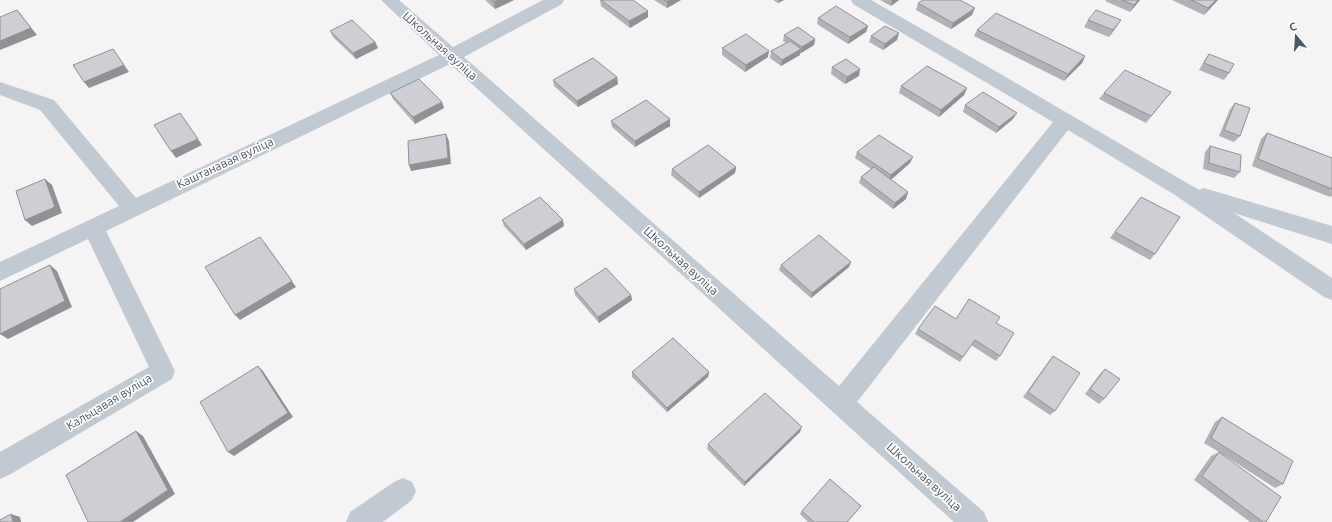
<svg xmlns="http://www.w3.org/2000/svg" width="1332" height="522" font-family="Ubuntu,sans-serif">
<rect width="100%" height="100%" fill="#f5f3f3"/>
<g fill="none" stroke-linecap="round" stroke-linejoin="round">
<g fill="#c1cad2" fill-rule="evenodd">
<polygon points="381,0 399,0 453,47 543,0 564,0 562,4 464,57 839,386 1053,122 853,4 851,0 871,0 997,72 1199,190 1204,188 1332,226 1332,244 1234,213 1332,278 1332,300 1324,297 1175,195 1068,130 857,402 984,512 988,522 954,522 450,64 106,231 175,371 172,379 9,475 0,479 0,452 149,367 88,239 0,281 0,262 119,206 40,110 0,95 0,82 54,100 136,198 439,55"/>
<polygon points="403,478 412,482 416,491 412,500 383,522 346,522 350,512 394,482"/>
</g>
</g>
<g fill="#b0b2b7">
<polygon points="486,0 514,0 495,9 486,1"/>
<polygon points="600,0 633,0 648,17 630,28 601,6"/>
<polygon points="654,0 681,0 667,8"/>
<polygon points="773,0 784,0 778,3"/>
<polygon points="880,0 899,0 891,6"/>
<polygon points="1106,0 1140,0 1130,12 1105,1"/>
<polygon points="1172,0 1218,0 1204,15"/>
<polygon points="918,3 972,15 951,29 916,10"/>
<polygon points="818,18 868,26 866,32 848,44 817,24"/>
<polygon points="1088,20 1117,26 1109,37 1084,27"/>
<polygon points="977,30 1085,56 1082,63 1064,81 974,36"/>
<polygon points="330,31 375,42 378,48 356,59 333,37"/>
<polygon points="784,35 815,39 814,45 801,53 800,53 800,55 781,66 770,58 771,51 786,43 783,41"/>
<polygon points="871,36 897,40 883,50 869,42"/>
<polygon points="722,48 768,57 745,72 722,55"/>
<polygon points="1209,54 1229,73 1224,80 1199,70 1204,61"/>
<polygon points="832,67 859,76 845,84 831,74"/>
<polygon points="617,77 618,84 578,107 554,86 553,80"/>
<polygon points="901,86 967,88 964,95 939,117 899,93"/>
<polygon points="1171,92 1146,123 1099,99 1104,93"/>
<polygon points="390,93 444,108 415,124 393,99"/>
<polygon points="1235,103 1240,136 1234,142 1219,136 1230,109"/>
<polygon points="965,105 1013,119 996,133 963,112"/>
<polygon points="670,119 670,126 635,147 612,127 611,121"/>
<polygon points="1267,133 1332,158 1332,196 1330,197 1252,166 1261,139"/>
<polygon points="1210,146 1240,172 1234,178 1203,169 1205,152"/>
<polygon points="857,152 910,163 891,180 908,192 906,199 893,209 859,183 861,177 871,169 855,158"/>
<polygon points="736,167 735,173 699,198 671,175 672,169"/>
<polygon points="1141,197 1155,254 1150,260 1110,238"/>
<polygon points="502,220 564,226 526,250 504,226"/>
<polygon points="851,262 849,267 811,298 779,270 781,265"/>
<polygon points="574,289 631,295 632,300 599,323 575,295"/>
<polygon points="956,319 996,323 1000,356 996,361 971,345 960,362 915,334 918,329"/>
<polygon points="1053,356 1055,411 1050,415 1023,397 1049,361"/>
<polygon points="1105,369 1104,399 1099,404 1085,394 1100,374"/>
<polygon points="632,372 709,372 708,377 667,412 632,377"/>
<polygon points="1222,417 1283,484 1275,488 1219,452 1266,522 1250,522 1194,480 1211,456 1219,452 1204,443 1215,422"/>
<polygon points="800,432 744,486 707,449 708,444"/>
<polygon points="858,510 847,522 808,522 800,514 802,511"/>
</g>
<g fill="#909195">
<polygon points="499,0 514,0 495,9 494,2"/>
<polygon points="670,0 681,0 667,8 667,2"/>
<polygon points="779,0 784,0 778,3"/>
<polygon points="892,0 899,0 891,6"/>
<polygon points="1138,0 1140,0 1130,12 1134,5"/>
<polygon points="1216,0 1218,0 1204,15 1208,8"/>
<polygon points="975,8 972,15 951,29 953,23"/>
<polygon points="17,10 37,35 0,50 0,41"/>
<polygon points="648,11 648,17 630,28 629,21"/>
<polygon points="1121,20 1117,26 1109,37 1113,30"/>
<polygon points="868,26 866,32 848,44 850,37"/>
<polygon points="899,33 897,40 883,50 885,44"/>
<polygon points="815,39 814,45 801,53 802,47"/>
<polygon points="375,42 378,48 356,59 353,53"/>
<polygon points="113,49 129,72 89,88 84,82"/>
<polygon points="801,49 800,55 781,66 782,60"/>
<polygon points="769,51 768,57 745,72 746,65"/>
<polygon points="1085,56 1082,63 1064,81 1068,74"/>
<polygon points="860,69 859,76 845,84 847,77"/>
<polygon points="617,77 618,84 578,107 577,101"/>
<polygon points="967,88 964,95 939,117 941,110"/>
<polygon points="442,102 444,108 415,124 413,117"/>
<polygon points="180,113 202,145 176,158 171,151"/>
<polygon points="1017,113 1013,119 996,133 999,127"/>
<polygon points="670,119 670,126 635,147 635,141"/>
<polygon points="446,134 449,141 451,164 411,171 409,165"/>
<polygon points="913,157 910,163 889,181 891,175"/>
<polygon points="736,167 735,173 699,198 699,192"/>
<polygon points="45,179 52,185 62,213 32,226 25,220"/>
<polygon points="908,192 906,199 893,209 895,203"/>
<polygon points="563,220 564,226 526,250 524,244"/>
<polygon points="265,243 296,287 240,320 235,315"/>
<polygon points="851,262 849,267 811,298 812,293"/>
<polygon points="50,265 57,271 72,307 8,339 0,334"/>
<polygon points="631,295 632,300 599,323 598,317"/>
<polygon points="258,366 263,371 293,417 234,456 228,452"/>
<polygon points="709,372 708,377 667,412 667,408"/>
<polygon points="802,427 800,432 744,486 745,482"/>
<polygon points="136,431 143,436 175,494 133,522 120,522"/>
<polygon points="11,514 20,517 21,522 13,522"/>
</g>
<g fill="#cdcfd5" stroke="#909195">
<polygon points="491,0 499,0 494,2"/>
<polygon points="601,0 633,0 648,11 629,21"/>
<polygon points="664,0 670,0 667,2"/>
<polygon points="923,0 960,0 975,8 953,23 918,3"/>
<polygon points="1122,0 1138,0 1134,5"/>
<polygon points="1191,0 1216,0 1208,8"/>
<polygon points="836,6 868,26 850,37 818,18"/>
<polygon points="17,10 31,28 0,41 0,17"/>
<polygon points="1096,10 1121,20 1113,30 1088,20"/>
<polygon points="996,13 1085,56 1068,74 977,30"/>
<polygon points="352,20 375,42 353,53 330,31"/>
<polygon points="885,26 899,33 885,44 871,36"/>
<polygon points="798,27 815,39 802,47 784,35"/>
<polygon points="746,34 769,51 746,65 722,48"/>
<polygon points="790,41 801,49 782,60 771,51"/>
<polygon points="113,49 124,65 84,82 73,65"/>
<polygon points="1209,54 1234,64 1229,73 1204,63"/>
<polygon points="593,58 617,77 577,101 553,80"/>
<polygon points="846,59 860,69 847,77 832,67"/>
<polygon points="927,66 967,88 941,110 901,86"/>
<polygon points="1125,70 1171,92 1151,116 1104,93"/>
<polygon points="419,79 442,102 413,117 390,93"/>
<polygon points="983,92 1017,113 999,127 965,105"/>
<polygon points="646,100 670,119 635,141 611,121"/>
<polygon points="1235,103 1250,108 1240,136 1224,130"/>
<polygon points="180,113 198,139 171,151 154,125"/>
<polygon points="1267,133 1332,158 1332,189 1258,159"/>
<polygon points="446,134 448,158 409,165 408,141"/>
<polygon points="879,135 913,157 891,175 857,152"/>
<polygon points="708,145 736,167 699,192 672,169"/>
<polygon points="1210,146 1241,155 1240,172 1209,163"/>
<polygon points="874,167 908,192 895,203 861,177"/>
<polygon points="45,179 55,207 25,220 16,191"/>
<polygon points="540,197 563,220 524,244 502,220"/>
<polygon points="1141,197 1180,217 1155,254 1115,232"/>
<polygon points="819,235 851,262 812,293 781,265"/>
<polygon points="260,237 292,281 235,315 205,267"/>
<polygon points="50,265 65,301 0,334 0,289"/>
<polygon points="606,268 631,295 598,317 574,289"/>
<polygon points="969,299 1000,317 996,323 1014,333 1000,356 975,340 963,357 918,329 935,306 956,319"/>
<polygon points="673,338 709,372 667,408 632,372"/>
<polygon points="1053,356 1080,373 1055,411 1028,392"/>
<polygon points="258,366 288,413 228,452 200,402"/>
<polygon points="1105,369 1120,379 1104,399 1090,389"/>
<polygon points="765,393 802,427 745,482 708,444"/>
<polygon points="1222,417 1293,461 1283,484 1211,438"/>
<polygon points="136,431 168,490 120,522 88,522 66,475"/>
<polygon points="1219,452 1281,497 1266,522 1263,522 1202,476"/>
<polygon points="830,479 861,506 847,522 814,522 802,511"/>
<polygon points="11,514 13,522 0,522 0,520"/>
</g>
<g text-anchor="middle" stroke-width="3.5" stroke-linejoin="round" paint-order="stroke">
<g font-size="12" fill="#4a5661" stroke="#fff">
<text transform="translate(440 46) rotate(42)" y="4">Школьная вуліца</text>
<text transform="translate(225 163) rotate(-25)" y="4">Каштанавая вуліца</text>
<text transform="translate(681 261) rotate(42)" y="4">Школьная вуліца</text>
<text transform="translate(109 402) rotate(-31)" y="4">Кальцавая вуліца</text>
<text transform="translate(924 477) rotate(42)" y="4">Школьная вуліца</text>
</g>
</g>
<g transform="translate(1296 36) rotate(342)" stroke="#ffffff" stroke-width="3" paint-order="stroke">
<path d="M0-3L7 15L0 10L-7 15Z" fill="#4a5661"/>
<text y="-6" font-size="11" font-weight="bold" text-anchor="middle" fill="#4a5661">С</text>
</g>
</svg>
